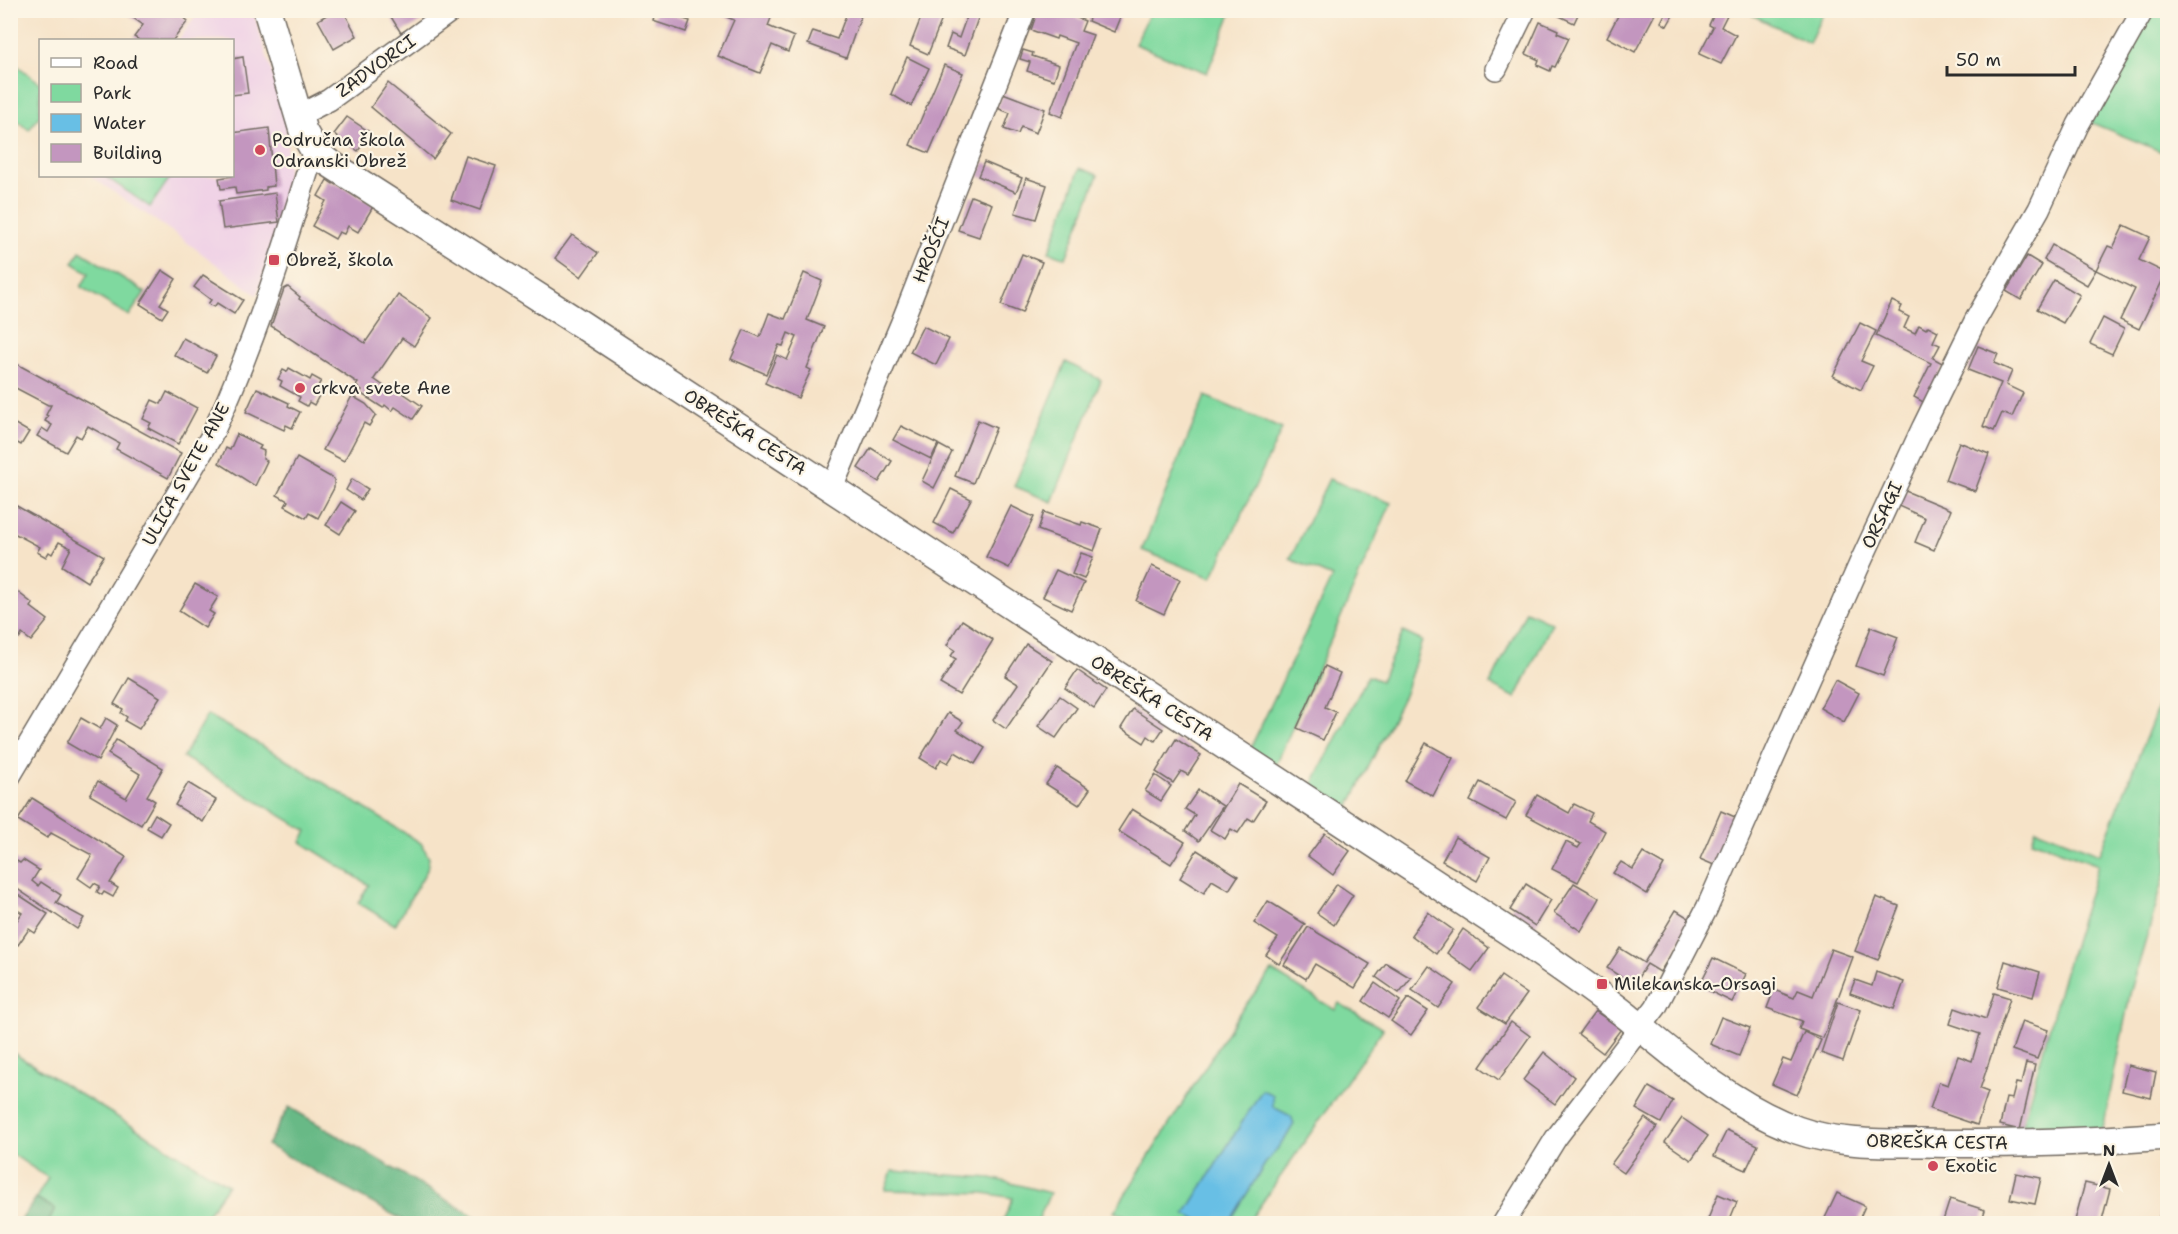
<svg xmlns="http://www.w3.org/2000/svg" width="2178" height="1234" font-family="'Shantell Sans',sans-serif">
<rect width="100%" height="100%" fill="#fcf5e5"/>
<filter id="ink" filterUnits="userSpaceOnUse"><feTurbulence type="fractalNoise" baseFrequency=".0167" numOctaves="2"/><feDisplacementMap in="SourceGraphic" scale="12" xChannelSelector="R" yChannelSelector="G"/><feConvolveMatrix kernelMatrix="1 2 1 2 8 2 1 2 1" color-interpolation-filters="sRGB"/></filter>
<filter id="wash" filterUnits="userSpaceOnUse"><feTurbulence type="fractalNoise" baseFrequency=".008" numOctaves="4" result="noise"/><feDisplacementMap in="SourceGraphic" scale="24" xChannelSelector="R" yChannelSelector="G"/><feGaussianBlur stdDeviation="1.35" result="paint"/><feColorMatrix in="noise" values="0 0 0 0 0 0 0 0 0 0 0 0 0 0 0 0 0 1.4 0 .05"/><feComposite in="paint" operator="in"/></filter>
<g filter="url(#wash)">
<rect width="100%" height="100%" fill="#f6e3c8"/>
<polygon fill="#efd0e6" points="200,11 253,11 286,119 288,165 285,203 275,241 257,295 180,237 90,176 232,176 232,40 178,40"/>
<g fill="#7fd99f" stroke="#558265" stroke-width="1.5">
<polygon points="1151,10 1232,11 1207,73 1135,44"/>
<polygon points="1755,11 1755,10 1824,11 1809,43 1752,15"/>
<polygon points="2150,11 2167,11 2167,154 2087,121"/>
<polygon points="10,60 40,83 40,115 29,130 11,116"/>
<polygon points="1080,168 1098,175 1066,258 1049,252"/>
<polygon points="105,176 171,176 150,207"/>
<polygon points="80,251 145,292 129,316 81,287 89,273 73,263"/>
<polygon points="1066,362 1101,380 1052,502 1014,486"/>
<polygon points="1205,396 1282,429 1212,578 1142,550"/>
<polygon points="1329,479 1391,503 1276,765 1250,749 1332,577 1290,559"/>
<polygon points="1526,611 1552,623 1516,698 1490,685"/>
<polygon points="1403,632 1422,641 1405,693 1349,807 1312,785 1368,676 1381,681"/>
<polygon points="2166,686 2168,686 2167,868 2130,994 2103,1129 2020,1133 2064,975 2098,865 2032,840 2036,829 2100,854"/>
<polygon points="207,715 282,757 421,843 429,858 427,870 395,925 358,903 369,885 301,842 307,831 183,757"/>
<polygon points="1272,971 1335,1010 1339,1003 1383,1029 1248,1223 1149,1223 1114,1212 1240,1012"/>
<polygon points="10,1051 228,1185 201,1223 48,1223 55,1209 36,1198 48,1178 11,1153"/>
<polygon points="892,1171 991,1178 1050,1193 1037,1223 1002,1223 1013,1198 984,1193 885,1190"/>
</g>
<g fill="#67b986" stroke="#497258" stroke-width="1.5">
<polygon points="289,1107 486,1223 408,1223 267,1145"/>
<polygon points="36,1198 55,1209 48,1223 19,1223"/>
</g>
<polygon fill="#68bfe5" stroke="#4a7588" stroke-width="1.5" points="1262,1090 1273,1095 1273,1107 1291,1116 1294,1124 1285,1139 1265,1164 1229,1223 1202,1223 1185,1214"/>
<g id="blocks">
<g fill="#c396bf">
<polygon points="122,10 174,10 188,21 173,40 139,40 134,37 143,25"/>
<polygon points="335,10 343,10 357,36 334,49 318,20"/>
<polygon points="390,10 434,10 436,13 401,33 388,12"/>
<polygon points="656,10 690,21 686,32 653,21"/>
<polygon points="718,10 774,10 768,26 794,37 788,52 772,45 760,73 718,56 734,20 717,13"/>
<polygon points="848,10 863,10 846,58 808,44 813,31 837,39"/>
<polygon points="924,10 935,10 944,14 928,54 910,46"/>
<polygon points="969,10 981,10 965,55 946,48 951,34 959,38"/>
<polygon points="987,10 1015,10 1011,20"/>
<polygon points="1038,10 1057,10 1085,21 1081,31 1093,35 1062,117 1050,112 1076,43 1057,36 1056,39 1031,30"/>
<polygon points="1090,10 1123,10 1114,32 1088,21 1091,13 1089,13"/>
<polygon points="1557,10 1580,10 1574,23 1555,14"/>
<polygon points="1621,10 1657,10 1635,52 1607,37"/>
<polygon points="1665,10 1676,10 1667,26 1661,22 1665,14 1663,13"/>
<polygon points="1716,10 1728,13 1721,27 1736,35 1721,64 1699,54 1713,27 1709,25"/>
<polygon points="1540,22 1558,30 1557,33 1569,38 1555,67 1552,66 1550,71 1537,65 1539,60 1526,54"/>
<polygon points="1023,50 1033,53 1032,56 1059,65 1054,80 1027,71 1030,62 1020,59"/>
<polygon points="243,57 248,93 232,95 232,59"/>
<polygon points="907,57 929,68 911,106 891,94"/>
<polygon points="944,65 963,73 929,153 910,145"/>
<polygon points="388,83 451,134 433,159 371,107"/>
<polygon points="1003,93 1045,109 1036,133 1021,127 1018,134 1004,129 1010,113 997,108"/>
<polygon points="347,117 371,133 358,151 334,134"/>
<polygon points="269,128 274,186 266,187 266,190 236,194 235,187 221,189 219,178 232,176 232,133"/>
<polygon points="466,156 496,166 480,210 451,200"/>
<polygon points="984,162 1022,178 1016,192 978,176"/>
<polygon points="1026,178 1047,185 1036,219 1015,213"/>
<polygon points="327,180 333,184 334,182 374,205 358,232 348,226 344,234 339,232 335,239 312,226 326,201 318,196"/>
<polygon points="275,193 279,222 223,229 219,201"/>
<polygon points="971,196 992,204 979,237 958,230"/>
<polygon points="2124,225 2150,237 2139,260 2166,273 2139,329 2120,320 2135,289 2096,270 2108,246 2113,248"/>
<polygon points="572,235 598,253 581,277 555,258"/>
<polygon points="2052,245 2096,270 2087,285 2044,260"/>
<polygon points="1022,254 1042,262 1022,313 1001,305"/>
<polygon points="2027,256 2042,265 2021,300 2006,291"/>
<polygon points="162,270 176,279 160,304 168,309 162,318 140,304"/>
<polygon points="804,273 822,281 807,320 824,327 807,368 811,370 798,398 765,383 777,355 787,360 797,337 788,333 783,346 779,345 766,374 731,359 744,330 760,337 769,313 785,319"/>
<polygon points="203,275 243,300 234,314 217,303 214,307 208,304 211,300 194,287"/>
<polygon points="2054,280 2080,295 2063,323 2037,309"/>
<polygon points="288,287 300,297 299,299 365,343 398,295 432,318 414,346 402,338 374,379 388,389 391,385 422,406 413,419 395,407 392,411 385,405 383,408 360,393 362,390 356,386 358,383 271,326 284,289"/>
<polygon points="1892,301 1902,306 1899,312 1909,317 1904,328 1915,333 1919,325 1926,329 1928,326 1938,331 1933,342 1940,345 1933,358 1944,364 1925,403 1914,397 1931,363 1876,336"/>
<polygon points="2103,318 2124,329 2112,354 2090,344"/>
<polygon points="1860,323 1876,331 1861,361 1873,366 1861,390 1833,376"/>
<polygon points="923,326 949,339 936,365 910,352"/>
<polygon points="183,338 216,356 207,373 174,355"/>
<polygon points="1978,346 1998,354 1994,363 2012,371 2006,385 2023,393 2012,417 2002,413 1994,431 1983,426 2001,383 1968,370"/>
<polygon points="15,363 181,453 168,478 116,449 119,443 88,426 81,438 76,435 66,452 37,436 42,428 48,432 52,425 45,421 48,416 46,415 51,405 48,405 10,385 10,369"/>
<polygon points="289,368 310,380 312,376 321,381 316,389 321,392 314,405 309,402 307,406 298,401 300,397 280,386 282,381 278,379 283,370 287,372"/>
<polygon points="257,388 289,403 288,406 300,412 292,428 286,425 284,430 246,412"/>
<polygon points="167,392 197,408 178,444 148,428 151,423 143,419 152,400 161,404"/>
<polygon points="352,396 366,404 376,415 369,426 364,423 344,461 323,450"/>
<polygon points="978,420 996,428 973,483 955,476"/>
<polygon points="10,421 29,432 21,445 10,439"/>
<polygon points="901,426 938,444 931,459 893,440"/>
<polygon points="237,434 261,446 259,449 264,451 263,459 267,461 255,486 219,463 226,448 230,450"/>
<polygon points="1959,442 1989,454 1975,491 1945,480"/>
<polygon points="939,445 952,452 934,488 922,481"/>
<polygon points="871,448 892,461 879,482 858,468"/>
<polygon points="297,458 334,479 334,488 318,518 309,513 306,518 285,506 288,501 277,495"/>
<polygon points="352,479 368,489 361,500 346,490"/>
<polygon points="951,489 971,499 953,533 934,523"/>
<polygon points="1903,490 1951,510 1934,550 1915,542 1925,518 1896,505"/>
<polygon points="341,502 355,511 340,534 326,525"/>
<polygon points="15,505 104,556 87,582 62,566 71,548 59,542 52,554 49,552 46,557 37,552 40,547 10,531 10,513"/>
<polygon points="1011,506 1034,517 1009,568 986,557"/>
<polygon points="1044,512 1081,525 1082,522 1102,529 1094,551 1038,530"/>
<polygon points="1081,553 1093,557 1084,579 1072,574"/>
<polygon points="1152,566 1180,579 1164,614 1136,601"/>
<polygon points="1056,570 1084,583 1071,610 1043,597"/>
<polygon points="195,584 218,597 209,611 214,614 205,628 179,611"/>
<polygon points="10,586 33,604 31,607 48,620 31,641 22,634 20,638 11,631 13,628 10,625 12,610 10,609"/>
<polygon points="962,620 993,640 959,695 940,684 956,659 951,656 955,650 947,645"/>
<polygon points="1871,627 1898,637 1883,676 1856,666"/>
<polygon points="1026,644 1052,661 1006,729 993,720 1018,684 1005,676"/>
<polygon points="1325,666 1340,673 1325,707 1336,712 1323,740 1297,728"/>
<polygon points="1077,670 1106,690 1094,708 1065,688"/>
<polygon points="129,678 160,697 139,729 125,721 127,717 121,713 123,709 114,704"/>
<polygon points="1835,680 1859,693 1844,722 1820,708"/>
<polygon points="1060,696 1077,708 1056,738 1038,726"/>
<polygon points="1133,709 1163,729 1155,741 1148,736 1144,743 1121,728"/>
<polygon points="948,713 963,722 957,730 985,748 975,764 955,752 948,763 941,759 936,768 920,758"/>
<polygon points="81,718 100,729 106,718 117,725 98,761 67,743"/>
<polygon points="1176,739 1201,755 1188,775 1181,771 1173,783 1156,772"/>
<polygon points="116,740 163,768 147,796 155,801 141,825 90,795 98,781 126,798 140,774 108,754"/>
<polygon points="1426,743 1453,758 1433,796 1405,781"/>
<polygon points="1057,768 1090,789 1079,805 1046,784"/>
<polygon points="1155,775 1171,786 1161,801 1145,791"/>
<polygon points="1480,782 1516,802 1506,820 1470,801"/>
<polygon points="188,783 216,800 203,822 175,805"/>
<polygon points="1238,784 1266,801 1253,821 1248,818 1238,833 1231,829 1225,839 1210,830"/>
<polygon points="1198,790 1223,806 1199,841 1185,831 1195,815 1185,809"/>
<polygon points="1537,795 1569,813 1574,804 1592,813 1588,821 1605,831 1578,882 1552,869 1566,842 1578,848 1581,844 1526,815"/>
<polygon points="32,798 126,857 110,883 118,888 113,897 104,892 102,895 97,892 100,886 94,883 91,887 78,878 92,855 51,833 47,838 18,820"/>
<polygon points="1132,809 1185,842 1171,864 1118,831"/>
<polygon points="1721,811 1742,820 1721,868 1700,859"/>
<polygon points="155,814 169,823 161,836 147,828"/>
<polygon points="1325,833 1350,851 1333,875 1308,856"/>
<polygon points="1455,837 1490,857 1477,881 1442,861"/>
<polygon points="1197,850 1238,876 1229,890 1212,880 1204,893 1180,878"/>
<polygon points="1643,853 1664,865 1647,894 1613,873 1621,862 1633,869"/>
<polygon points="12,858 20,863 23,860 39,870 32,881 38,886 41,882 61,895 56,903 84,918 77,929 10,884"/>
<polygon points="1574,883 1600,898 1581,931 1554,913"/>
<polygon points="1337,884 1353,895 1334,925 1317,913"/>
<polygon points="1526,884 1551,900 1535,926 1510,910"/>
<polygon points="10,889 48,914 35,933 29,929 18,945 10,940 10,931 22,913 10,905"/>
<polygon points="1876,897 1899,906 1878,960 1855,951"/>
<polygon points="1268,901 1305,924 1279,964 1266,955 1278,938 1254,923"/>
<polygon points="1676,910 1692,920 1660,972 1647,964 1633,985 1607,968 1620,948 1644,963"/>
<polygon points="1428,912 1453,930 1436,954 1411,935"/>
<polygon points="1308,927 1370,964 1355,988 1315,964 1306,979 1284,965"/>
<polygon points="1463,929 1489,948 1472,971 1447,953"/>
<polygon points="1831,949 1853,957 1823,1038 1799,1029 1802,1021 1767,1008 1774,990 1794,998 1798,990 1813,996"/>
<polygon points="1713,958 1746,974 1732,1002 1699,986"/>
<polygon points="2005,961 2040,972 2033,997 1998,987"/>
<polygon points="1386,963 1411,978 1399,993 1376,977"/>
<polygon points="1429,966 1455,984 1438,1008 1412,990"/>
<polygon points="1876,972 1904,982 1894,1009 1850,993 1855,980 1872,986"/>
<polygon points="1501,976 1527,994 1505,1024 1478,1007"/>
<polygon points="1375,983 1400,1001 1388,1018 1363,1001"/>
<polygon points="1994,993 2010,998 1980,1089 1988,1092 1977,1125 1930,1109 1939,1082 1948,1085 1958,1056 1972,1061 1980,1034 1950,1024 1955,1008 1986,1019"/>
<polygon points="1408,998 1428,1011 1411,1035 1391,1021"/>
<polygon points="1838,1002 1861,1010 1843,1061 1821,1053"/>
<polygon points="1595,1011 1621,1029 1603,1053 1578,1034"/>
<polygon points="1721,1017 1750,1028 1739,1056 1710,1044"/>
<polygon points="2022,1021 2048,1030 2037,1059 2012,1050"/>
<polygon points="1511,1022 1530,1036 1499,1080 1480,1067"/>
<polygon points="1804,1032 1821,1040 1797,1095 1772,1084 1783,1059 1791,1062"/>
<polygon points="1544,1052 1574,1077 1555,1104 1523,1080"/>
<polygon points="2026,1063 2035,1065 2020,1130 2000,1125 2006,1098 2012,1099 2016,1083 2021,1084"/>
<polygon points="2128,1065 2156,1072 2151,1098 2122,1091"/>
<polygon points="1649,1087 1673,1101 1661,1123 1636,1109"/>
<polygon points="1645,1118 1657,1127 1624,1173 1611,1164"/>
<polygon points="1682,1118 1708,1136 1691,1160 1665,1142"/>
<polygon points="1727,1130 1758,1145 1746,1170 1714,1156"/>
<polygon points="2016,1173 2041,1178 2035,1204 2010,1199"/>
<polygon points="2085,1183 2110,1189 2101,1224 2074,1224"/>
<polygon points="1837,1193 1865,1206 1857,1224 1836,1224 1825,1218"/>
<polygon points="1718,1194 1737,1202 1728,1224 1706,1224"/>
<polygon points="1950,1199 1985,1210 1981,1224 1942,1224"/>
<polygon points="2164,1201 2168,1202 2168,1219 2159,1217"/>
</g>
</g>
</g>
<g filter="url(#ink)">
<use href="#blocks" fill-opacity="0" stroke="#726b62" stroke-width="1.5"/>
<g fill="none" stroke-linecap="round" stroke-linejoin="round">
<defs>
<g id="minor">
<polyline points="1496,69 1525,10"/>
<polyline points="298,116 329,100 452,10"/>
<polyline points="832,488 902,322 1025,10"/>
<path d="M10,776l201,-339c44,-95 73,-187 103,-287"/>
<polyline points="1503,1224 1556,1138 1656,1007 1707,908 1861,561 1923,427 1975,321 2039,209 2078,125 2143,10"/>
</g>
<path id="major" d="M267,10l36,121 11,19 12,11 253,162 935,612c39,27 78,53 114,82 52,43 105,89 169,113 39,14 85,13 126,13 82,2 163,-1 245,-7"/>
</defs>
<use href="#minor" stroke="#726b62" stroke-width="24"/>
<use href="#major" stroke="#726b62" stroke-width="30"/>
<use href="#minor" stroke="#fff" stroke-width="21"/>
<use href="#major" stroke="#fff" stroke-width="27"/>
</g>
</g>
<g fill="#d1495b" stroke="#fcf5e5" stroke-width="2">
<circle cx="260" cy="150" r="6"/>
<rect x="268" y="254" width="12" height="12" rx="3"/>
<circle cx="300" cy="388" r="6"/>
<rect x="1596" y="978" width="12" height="12" rx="3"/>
<circle cx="1933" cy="1166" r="6"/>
</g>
<g text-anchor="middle" stroke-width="4.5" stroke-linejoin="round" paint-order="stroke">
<g font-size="18" fill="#2b2b2b" stroke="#fcf5e5">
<text transform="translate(376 66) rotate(-36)" y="6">ZADVORCI</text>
<text transform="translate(931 250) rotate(-68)" y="6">HROŠĆI</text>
<text transform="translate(745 432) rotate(33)" y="6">OBREŠKA CESTA</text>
<text transform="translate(186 474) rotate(-61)" y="6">ULICA SVETE ANE</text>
<text transform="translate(1882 515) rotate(-65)" y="6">ORSAGI</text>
<text transform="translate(1152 698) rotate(33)" y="6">OBREŠKA CESTA</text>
<text transform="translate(1937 1142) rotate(1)" y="6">OBREŠKA CESTA</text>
</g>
<g font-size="18" fill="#2b2b2b" stroke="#fcf5e5" text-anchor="start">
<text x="272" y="146">Područna škola<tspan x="272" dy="21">Odranski Obrež</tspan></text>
<text x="286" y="266">Obrež, škola</text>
<text x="312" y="394">crkva svete Ane</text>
<text x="1614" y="990">Milekanska-Orsagi</text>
<text x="1945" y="1172">Exotic</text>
</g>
</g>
<rect width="2178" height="1234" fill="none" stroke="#fcf5e5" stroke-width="36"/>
<rect x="39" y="39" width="195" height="138" fill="#fcf5e5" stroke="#a8a49b" stroke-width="1.5"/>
<rect x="51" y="58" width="30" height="9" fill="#ffffff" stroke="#a8a49b" stroke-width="1.5"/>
<text x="93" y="69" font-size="18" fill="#2b2b2b">Road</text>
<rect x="51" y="84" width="30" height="18" fill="#7fd99f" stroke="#a8a49b" stroke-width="1.5"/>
<text x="93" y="99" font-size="18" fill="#2b2b2b">Park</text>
<rect x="51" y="114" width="30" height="18" fill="#68bfe5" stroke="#a8a49b" stroke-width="1.5"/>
<text x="93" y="129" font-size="18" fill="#2b2b2b">Water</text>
<rect x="51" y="144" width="30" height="18" fill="#c396bf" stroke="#a8a49b" stroke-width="1.5"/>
<text x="93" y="159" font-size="18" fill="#2b2b2b">Building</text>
<g transform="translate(2109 1165)" stroke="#fcf5e5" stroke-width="4.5" paint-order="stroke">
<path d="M0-4.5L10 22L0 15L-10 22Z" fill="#2b2b2b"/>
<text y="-9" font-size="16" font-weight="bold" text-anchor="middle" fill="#2b2b2b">N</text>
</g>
<path d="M1947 66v9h128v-9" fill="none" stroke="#2b2b2b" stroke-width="3"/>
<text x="1956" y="66" font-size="18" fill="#2b2b2b" stroke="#fcf5e5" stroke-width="4.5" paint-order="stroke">50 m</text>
</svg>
